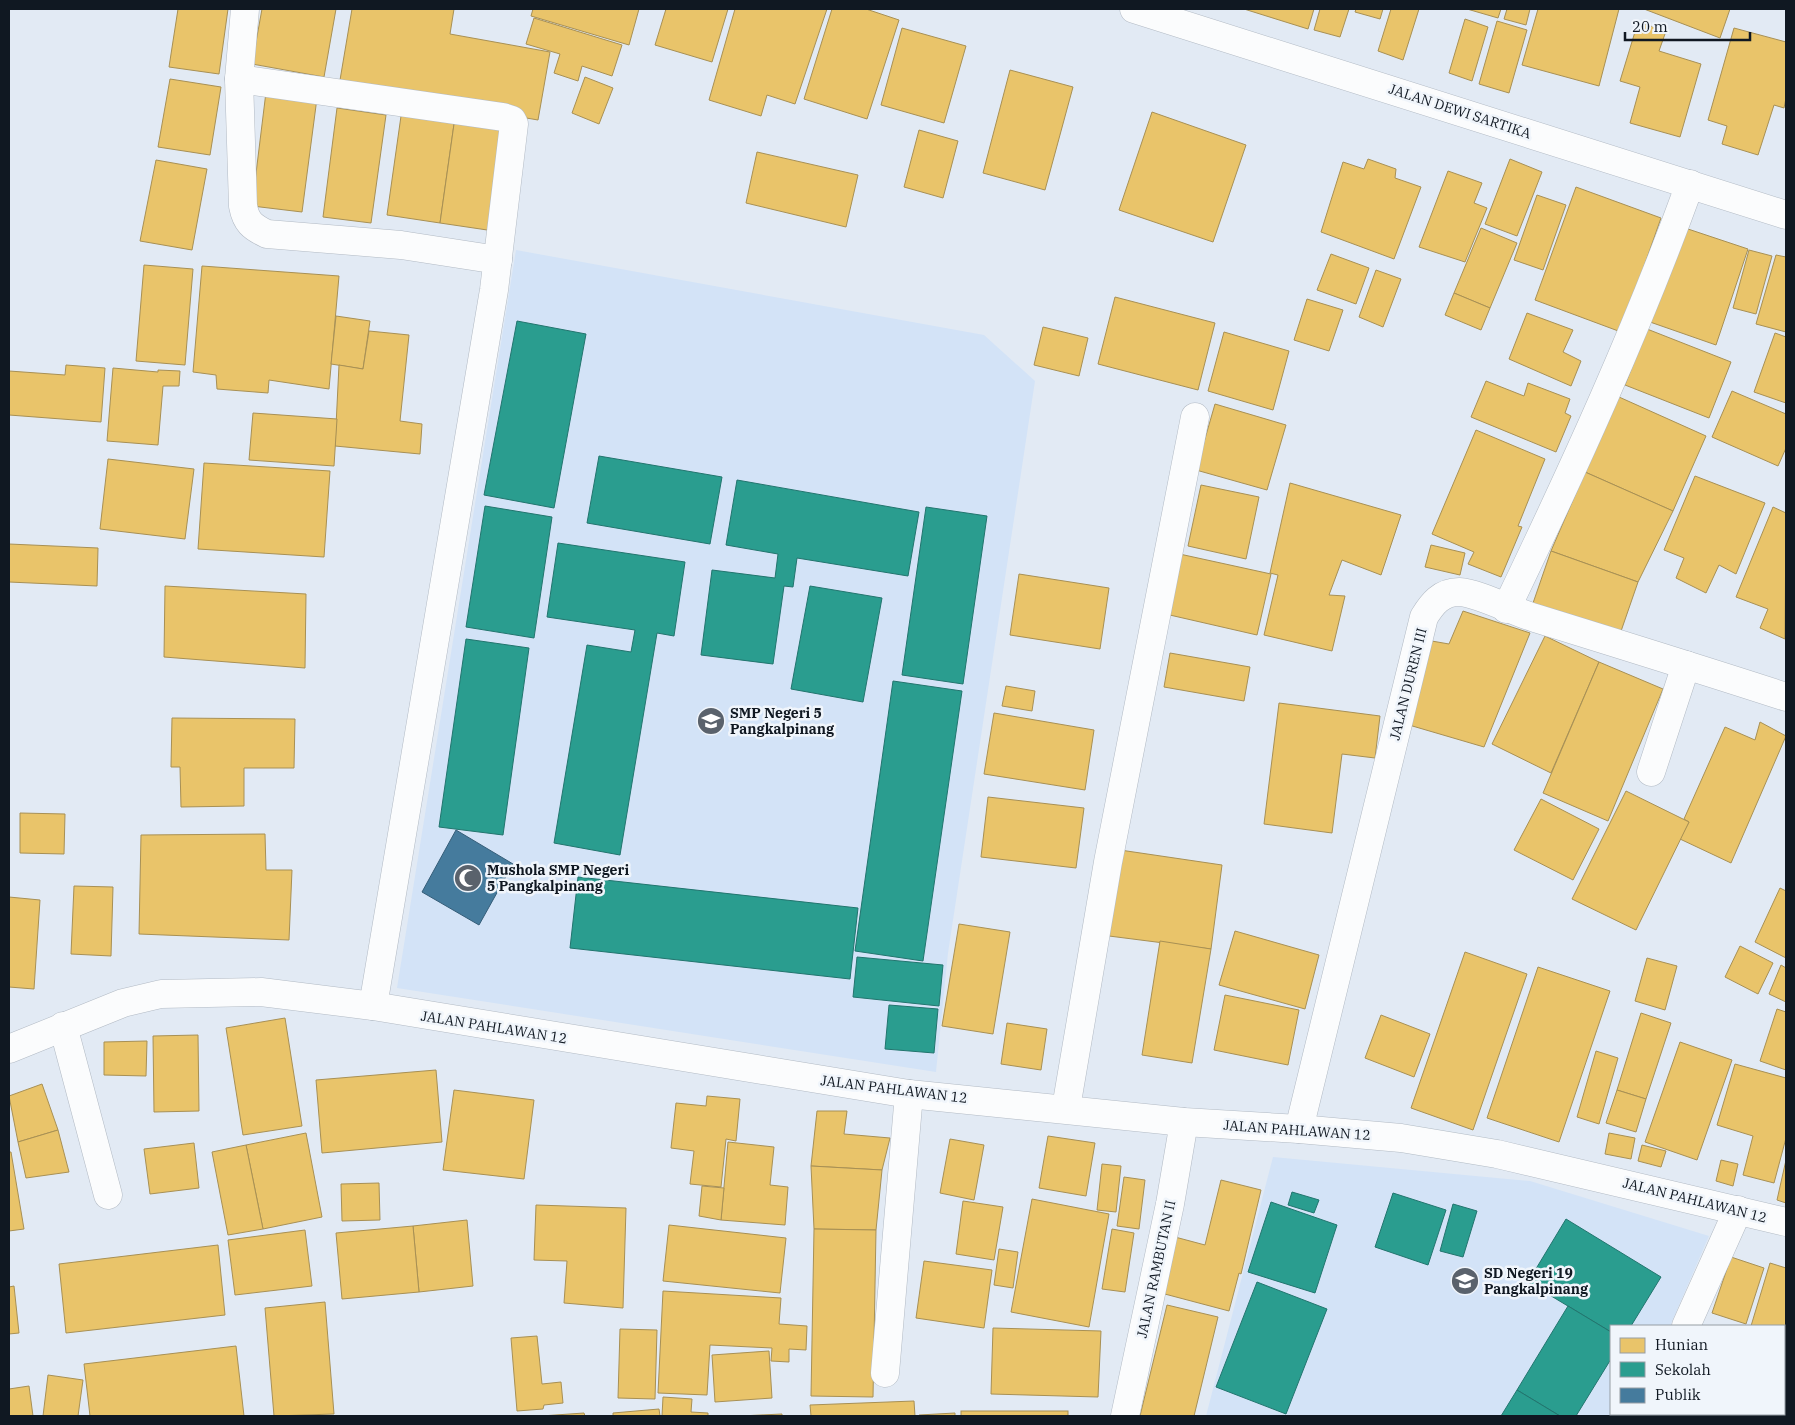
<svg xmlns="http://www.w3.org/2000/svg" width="1795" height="1425" font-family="'IBM Plex Serif',serif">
<rect width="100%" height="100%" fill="#e2eaf4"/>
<g fill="#d3e3f7">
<polygon points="516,250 984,335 1035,381 948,953 936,1072 397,988"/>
<polygon points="1273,1157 1530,1181 1709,1236 1670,1326 1611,1326 1611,1414 1631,1414 1630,1416 1206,1416"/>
</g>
<g fill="#e9c46a" stroke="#a89054">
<polygon points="178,9 228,9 219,74 169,67"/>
<polygon points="262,9 336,9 324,77 252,64"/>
<polygon points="352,9 454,9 450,34 550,52 538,120 339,86"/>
<polygon points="533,9 639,9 629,45 531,16"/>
<polygon points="666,9 728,9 712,62 655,45"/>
<polygon points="735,9 827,9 795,104 767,95 761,116 709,100"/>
<polygon points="832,9 866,9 899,20 867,119 804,99"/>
<polygon points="1244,9 1314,9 1308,29"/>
<polygon points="1320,9 1349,9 1340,37 1314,30"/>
<polygon points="1356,9 1383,9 1380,19 1355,12"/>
<polygon points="1391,9 1419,9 1403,60 1378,51"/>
<polygon points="1467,9 1501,9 1498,18"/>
<polygon points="1507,9 1530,9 1526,25 1504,19"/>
<polygon points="1538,9 1619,9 1599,86 1522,65"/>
<polygon points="1644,9 1730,9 1720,38"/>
<polygon points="534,18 622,45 612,76 582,66 578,81 554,73 560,54 526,44"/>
<polygon points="1465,19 1488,27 1472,81 1449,73"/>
<polygon points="1497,21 1527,30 1509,93 1479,84"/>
<polygon points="1638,22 1666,31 1659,51 1701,64 1680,137 1630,123 1640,87 1620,81"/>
<polygon points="902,28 966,46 944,123 881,105"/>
<polygon points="1734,28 1786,42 1786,98 1784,108 1774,105 1758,155 1722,144 1727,126 1708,120"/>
<polygon points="1010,70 1073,87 1045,190 983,173"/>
<polygon points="585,77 613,88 599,124 572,113"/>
<polygon points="170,79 221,87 210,155 158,147"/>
<polygon points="266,92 317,98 302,212 252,206"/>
<polygon points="337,108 386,115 371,223 323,217"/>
<polygon points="402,109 455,117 440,223 387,215"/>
<polygon points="1152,112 1246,145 1213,242 1119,210"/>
<polygon points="455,117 509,125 494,231 440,223"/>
<polygon points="919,130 958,141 943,198 904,187"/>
<polygon points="757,152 858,175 846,227 746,203"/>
<polygon points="1368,159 1396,169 1395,178 1421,187 1394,259 1321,232 1343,162 1364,169"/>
<polygon points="1510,159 1542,172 1517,236 1485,224"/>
<polygon points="156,160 207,169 192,250 140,241"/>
<polygon points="1448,171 1482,183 1474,203 1487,208 1465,262 1419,247"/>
<polygon points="1576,187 1661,218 1621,332 1535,300"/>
<polygon points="1537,195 1566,205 1543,270 1514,260"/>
<polygon points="1682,227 1748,249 1716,345 1650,322"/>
<polygon points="1481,228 1517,243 1490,308 1454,293"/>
<polygon points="1749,250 1772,256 1756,314 1733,308"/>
<polygon points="1331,254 1369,268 1356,304 1317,290"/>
<polygon points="1776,255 1786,257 1786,332 1756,324"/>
<polygon points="144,265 193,269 185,365 136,361"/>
<polygon points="202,266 339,276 329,389 269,380 268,393 217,389 216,375 193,372"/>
<polygon points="1376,270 1401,279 1383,327 1359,317"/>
<polygon points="1454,293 1490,308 1481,330 1445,315"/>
<polygon points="1115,297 1215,323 1198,390 1098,364"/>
<polygon points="1307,299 1343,310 1329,351 1294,340"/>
<polygon points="1527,313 1573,330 1563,352 1581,361 1571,386 1509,359"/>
<polygon points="336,316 370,321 363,369 331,364"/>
<polygon points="1043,327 1088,338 1079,376 1034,365"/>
<polygon points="1647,329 1731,362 1709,418 1625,385"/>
<polygon points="369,331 409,335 400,421 422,424 420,454 335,446 339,365 363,369"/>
<polygon points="1224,332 1289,351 1273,410 1208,391"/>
<polygon points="1775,333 1786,337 1786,403 1754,392"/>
<polygon points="66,365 105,368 101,422 9,415 9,371 65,375"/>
<polygon points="113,368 158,372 158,370 180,371 179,386 163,386 158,445 107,441"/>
<polygon points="1486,381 1524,396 1528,383 1570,399 1565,413 1571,416 1556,452 1471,417"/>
<polygon points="1732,391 1786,414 1786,448 1778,466 1712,437"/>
<polygon points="1619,397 1706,436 1673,511 1585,472"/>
<polygon points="1215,404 1286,425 1267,490 1196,470"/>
<polygon points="253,413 337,419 334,466 249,460"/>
<polygon points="1476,430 1545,459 1518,526 1522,527 1501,577 1468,564 1474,552 1432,534"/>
<polygon points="108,459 194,469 185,539 100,529"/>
<polygon points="204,463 330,471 324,557 198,549"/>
<polygon points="1585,472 1673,511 1638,582 1551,551"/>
<polygon points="1695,476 1765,503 1736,574 1719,565 1706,593 1676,578 1684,558 1664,550"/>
<polygon points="1290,483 1401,515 1381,575 1342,560 1329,595 1345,596 1332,651 1264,635 1278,575 1270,573"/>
<polygon points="1201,485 1259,497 1246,559 1188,546"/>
<polygon points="1773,507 1786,513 1785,639 1760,628 1768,609 1736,597"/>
<polygon points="9,544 98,548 97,586 9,582"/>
<polygon points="1431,545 1465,553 1460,575 1425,567"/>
<polygon points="1551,551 1638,582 1619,637 1532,606"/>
<polygon points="1175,553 1271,574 1257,635 1161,613"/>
<polygon points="1019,574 1109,588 1100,649 1010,635"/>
<polygon points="165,586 306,594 305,668 164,657"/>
<polygon points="1463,611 1530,633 1484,747 1409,725 1426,640 1449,644"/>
<polygon points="1545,636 1599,662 1551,773 1492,744"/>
<polygon points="1170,653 1250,667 1244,701 1164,687"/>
<polygon points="1599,662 1663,689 1608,821 1543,793"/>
<polygon points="1006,686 1035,691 1032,711 1002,706"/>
<polygon points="1279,703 1380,716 1375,758 1342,754 1332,833 1264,824"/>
<polygon points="994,713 1094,730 1085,790 984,774"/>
<polygon points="172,718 295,719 294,768 244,768 244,806 181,807 180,767 171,767"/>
<polygon points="1760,722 1786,736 1731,863 1680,839 1689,822 1684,819 1725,727 1755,740"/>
<polygon points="1626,791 1689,822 1636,930 1572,899"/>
<polygon points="988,797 1084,808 1076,868 981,857"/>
<polygon points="1541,799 1599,829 1573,880 1514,850"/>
<polygon points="20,813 65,814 64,854 20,853"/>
<polygon points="265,834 266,870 292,870 289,940 139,934 141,835"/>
<polygon points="1120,850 1222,865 1211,949 1109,936"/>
<polygon points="74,886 113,887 111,956 71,954"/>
<polygon points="1780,888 1786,891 1786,958 1755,942"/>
<polygon points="9,897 40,900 34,989 9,987"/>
<polygon points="959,924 1010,932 993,1034 942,1026"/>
<polygon points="1235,931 1319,955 1305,1009 1219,985"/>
<polygon points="1160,941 1211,949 1192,1063 1142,1055"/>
<polygon points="1740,946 1773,963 1758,994 1725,977"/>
<polygon points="1465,952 1527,974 1473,1130 1411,1108"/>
<polygon points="1647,958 1677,966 1665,1010 1635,1001"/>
<polygon points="1781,965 1786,968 1786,1002 1769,994"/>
<polygon points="1538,967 1610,991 1559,1142 1487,1118"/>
<polygon points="1225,995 1299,1010 1288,1065 1214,1050"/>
<polygon points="1777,1009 1786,1012 1786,1070 1760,1061"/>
<polygon points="1641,1013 1671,1023 1646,1099 1617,1090"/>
<polygon points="1381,1015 1430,1034 1414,1077 1365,1058"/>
<polygon points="285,1018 302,1126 243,1135 226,1028"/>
<polygon points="1007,1023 1047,1029 1041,1070 1001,1064"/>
<polygon points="198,1035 199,1111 154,1112 153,1036"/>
<polygon points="147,1041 146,1076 104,1075 104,1042"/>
<polygon points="1680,1042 1732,1060 1697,1160 1645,1142"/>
<polygon points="1596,1051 1618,1058 1599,1124 1577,1117"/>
<polygon points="1735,1064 1786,1078 1786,1138 1774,1183 1743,1175 1753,1136 1717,1125"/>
<polygon points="436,1070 442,1142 322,1153 316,1080"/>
<polygon points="42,1084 58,1130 18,1142 9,1096"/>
<polygon points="454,1090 534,1100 524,1179 443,1170"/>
<polygon points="1617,1090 1646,1099 1636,1132 1606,1123"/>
<polygon points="707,1096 740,1099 736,1141 726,1139 721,1187 690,1184 694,1151 671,1148 676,1103 706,1106"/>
<polygon points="817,1111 847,1111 844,1134 890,1138 882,1170 811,1166"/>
<polygon points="58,1130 69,1172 26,1178 18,1142"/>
<polygon points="306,1133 322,1217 263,1229 246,1145"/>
<polygon points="1609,1133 1635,1138 1631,1159 1605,1154"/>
<polygon points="1048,1136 1095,1143 1086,1196 1039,1188"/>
<polygon points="950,1139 984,1145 974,1200 940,1193"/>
<polygon points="728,1142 774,1147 770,1185 788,1187 785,1225 721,1220"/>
<polygon points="194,1143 199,1188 150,1194 144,1149"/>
<polygon points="246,1145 263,1229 228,1235 212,1152"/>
<polygon points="1642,1145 1666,1151 1661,1167 1638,1161"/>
<polygon points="9,1152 11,1152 24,1229 9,1231"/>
<polygon points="1721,1160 1738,1164 1733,1186 1716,1181"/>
<polygon points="1786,1160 1786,1203 1777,1200"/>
<polygon points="1102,1164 1121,1166 1116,1212 1097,1210"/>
<polygon points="811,1166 882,1170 876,1230 814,1229"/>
<polygon points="1124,1177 1145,1180 1139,1229 1117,1226"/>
<polygon points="1221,1180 1261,1190 1241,1274 1239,1273 1229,1311 1161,1293 1175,1237 1205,1245"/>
<polygon points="379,1183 380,1220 342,1221 341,1184"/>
<polygon points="702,1186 724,1188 721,1220 699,1216"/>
<polygon points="1032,1199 1109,1214 1089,1327 1011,1312"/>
<polygon points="963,1201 1003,1207 994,1260 956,1254"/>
<polygon points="536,1205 626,1208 623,1308 564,1303 567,1261 534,1260"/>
<polygon points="467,1220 473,1286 419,1292 413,1226"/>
<polygon points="669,1225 786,1238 780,1293 663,1281"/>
<polygon points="413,1226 419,1292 342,1299 336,1233"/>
<polygon points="814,1229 876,1230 873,1397 811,1396"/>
<polygon points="1112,1229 1134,1233 1125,1292 1102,1289"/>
<polygon points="305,1230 312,1286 235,1295 228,1240"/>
<polygon points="218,1245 225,1315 66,1333 59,1264"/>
<polygon points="999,1249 1018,1252 1013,1288 994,1285"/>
<polygon points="1731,1257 1764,1268 1746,1324 1712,1313"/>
<polygon points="924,1261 992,1270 984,1328 916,1318"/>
<polygon points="1770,1263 1786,1268 1786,1345 1784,1344 1784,1326 1751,1326"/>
<polygon points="14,1286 19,1333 9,1334 9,1287"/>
<polygon points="663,1291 781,1298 779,1324 807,1326 806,1350 789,1349 789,1362 771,1361 772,1348 710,1345 707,1395 658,1393"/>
<polygon points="325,1302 334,1414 274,1416 265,1308"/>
<polygon points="1167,1305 1218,1317 1194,1416 1140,1416"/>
<polygon points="993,1328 1101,1331 1098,1397 991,1394"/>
<polygon points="620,1329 657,1330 655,1399 618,1398"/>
<polygon points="537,1336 542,1384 561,1382 563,1403 544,1405 543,1409 517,1411 511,1338"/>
<polygon points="236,1346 244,1416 90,1416 84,1364"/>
<polygon points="769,1351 772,1398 715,1402 712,1355"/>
<polygon points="48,1375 83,1380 78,1416 43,1416"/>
<polygon points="29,1386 33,1416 9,1416 9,1389"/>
<polygon points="663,1397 692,1399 691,1412 708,1413 708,1416 662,1416"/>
<polygon points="914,1401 915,1416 811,1416 810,1405"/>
<polygon points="659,1409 660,1416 613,1416 613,1413"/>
<rect x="961" y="1411" width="107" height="5"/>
<polygon points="584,1413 585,1416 541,1416"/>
<polygon points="955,1413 955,1416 919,1416 919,1415"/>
<polygon points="782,1414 782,1416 740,1416"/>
</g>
<g fill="#2a9d8f" stroke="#22756e">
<polygon points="517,321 586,334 554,508 484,495"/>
<polygon points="599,456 722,477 710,544 587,523"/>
<polygon points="737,480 919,512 908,576 797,558 793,587 784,586 773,664 701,655 712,570 775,578 778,554 726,545"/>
<polygon points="485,506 552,517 534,638 466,627"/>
<polygon points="926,507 987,516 963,684 902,675"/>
<polygon points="558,543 685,562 674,636 657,633 620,855 554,843 587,645 631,652 635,630 547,617"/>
<polygon points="810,586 882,598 863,702 791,689"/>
<polygon points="466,639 529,648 503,835 439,827"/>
<polygon points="893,681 962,691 923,961 855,951"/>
<polygon points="578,877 858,908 850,979 570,948"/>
<polygon points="857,957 943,965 939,1006 853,997"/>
<polygon points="889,1005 938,1009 934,1053 885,1049"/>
<polygon points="1292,1192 1319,1200 1314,1213 1288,1205"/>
<polygon points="1393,1193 1446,1210 1428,1265 1375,1247"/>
<polygon points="1271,1202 1337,1225 1315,1293 1248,1272"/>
<polygon points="1453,1204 1477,1211 1463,1257 1440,1251"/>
<polygon points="1566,1219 1661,1277 1631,1326 1611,1326 1611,1332 1528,1282"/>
<polygon points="1257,1282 1327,1309 1286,1414 1216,1387"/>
<polygon points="1568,1306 1611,1332 1611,1359 1576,1416 1560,1416 1517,1390"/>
<polygon points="1517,1390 1560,1416 1501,1416"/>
</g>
<polygon fill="#457b9d" stroke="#355d78" points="456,830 513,864 479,925 422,892"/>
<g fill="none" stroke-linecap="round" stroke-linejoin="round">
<defs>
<g id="street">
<path d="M245,9l-6,70 4,127c3,16 9,21 24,28l134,11 97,15"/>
<polyline points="1134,9 1786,215"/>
<polyline points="239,79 503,117 512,120 514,124 494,290 373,1006"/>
<path d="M1506,609c68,-141 131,-279 184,-425"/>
<polyline points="1651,772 1686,665"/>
<polyline points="63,1026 108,1195"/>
<polyline points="1066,1108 1108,862 1195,417"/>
<path d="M1299,1129l125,-512c8,-13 17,-25 35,-25 20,1 55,20 76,26 84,26 168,52 251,79"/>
<polyline points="1686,1326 1738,1210"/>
<polyline points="885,1373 909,1094"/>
<polyline points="1125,1416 1170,1204 1184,1122"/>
<polyline points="1645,1416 1646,1414"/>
</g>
<polyline id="secondary" points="9,1049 123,1003 161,994 261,992 373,1006 909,1094 1184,1122 1299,1129 1401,1138 1497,1154 1786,1222"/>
</defs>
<use href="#street" stroke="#b2bac4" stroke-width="29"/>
<use href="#secondary" stroke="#b2bac4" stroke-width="29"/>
<use href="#street" stroke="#fbfcfd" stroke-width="28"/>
<use href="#secondary" stroke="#fbfcfd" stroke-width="28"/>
</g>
<defs>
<symbol id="school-disc" viewBox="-11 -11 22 22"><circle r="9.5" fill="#5a626c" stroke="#f0f5fb"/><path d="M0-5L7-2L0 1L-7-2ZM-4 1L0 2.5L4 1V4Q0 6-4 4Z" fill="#fff"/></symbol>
<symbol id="mosque-disc" viewBox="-11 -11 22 22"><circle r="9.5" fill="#5a626c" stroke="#f0f5fb"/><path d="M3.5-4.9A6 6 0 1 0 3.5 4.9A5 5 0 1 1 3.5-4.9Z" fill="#fff"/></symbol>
</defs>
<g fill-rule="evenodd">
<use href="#school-disc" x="695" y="705" width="32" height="32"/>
<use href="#mosque-disc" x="452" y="862" width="32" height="32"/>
<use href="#school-disc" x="1449" y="1265" width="32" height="32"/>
</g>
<g text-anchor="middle" stroke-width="5" stroke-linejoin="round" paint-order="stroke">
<g font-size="14" fill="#101822" stroke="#f0f5fb">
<text transform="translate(1460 111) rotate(18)" y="5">JALAN DEWI SARTIKA</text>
<text transform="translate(1408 684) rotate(-76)" y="5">JALAN DUREN III</text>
<text transform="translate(494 1027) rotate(9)" y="5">JALAN PAHLAWAN 12</text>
<text transform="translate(894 1089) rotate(7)" y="5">JALAN PAHLAWAN 12</text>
<text transform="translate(1297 1130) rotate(4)" y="5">JALAN PAHLAWAN 12</text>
<text transform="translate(1695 1200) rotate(14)" y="5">JALAN PAHLAWAN 12</text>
<text transform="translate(1156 1269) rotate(-78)" y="5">JALAN RAMBUTAN II</text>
</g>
<g font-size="14" font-weight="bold" fill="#101822" stroke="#f0f5fb" text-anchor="start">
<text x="730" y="718">SMP Negeri 5<tspan x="730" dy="16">Pangkalpinang</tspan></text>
<text x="487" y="875">Mushola SMP Negeri<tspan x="487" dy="16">5 Pangkalpinang</tspan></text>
<text x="1484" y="1278">SD Negeri 19<tspan x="1484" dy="16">Pangkalpinang</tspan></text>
</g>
</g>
<rect width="1795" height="1425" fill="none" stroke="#101822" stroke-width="20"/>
<rect x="1610" y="1325" width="175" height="90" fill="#f0f5fb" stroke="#969da4"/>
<rect x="1620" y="1338" width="25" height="15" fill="#e9c46a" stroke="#969da4"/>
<text x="1655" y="1350" font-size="15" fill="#101822">Hunian</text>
<rect x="1620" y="1362" width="25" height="15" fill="#2a9d8f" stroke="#969da4"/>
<text x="1655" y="1375" font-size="15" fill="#101822">Sekolah</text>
<rect x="1620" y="1388" width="25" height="15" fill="#457b9d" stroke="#969da4"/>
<text x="1655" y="1400" font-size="15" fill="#101822">Publik</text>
<path d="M1625 32v8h125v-8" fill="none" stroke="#101822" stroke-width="2.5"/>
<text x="1632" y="32" font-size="15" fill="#101822" stroke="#f0f5fb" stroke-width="4" paint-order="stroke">20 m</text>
</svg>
